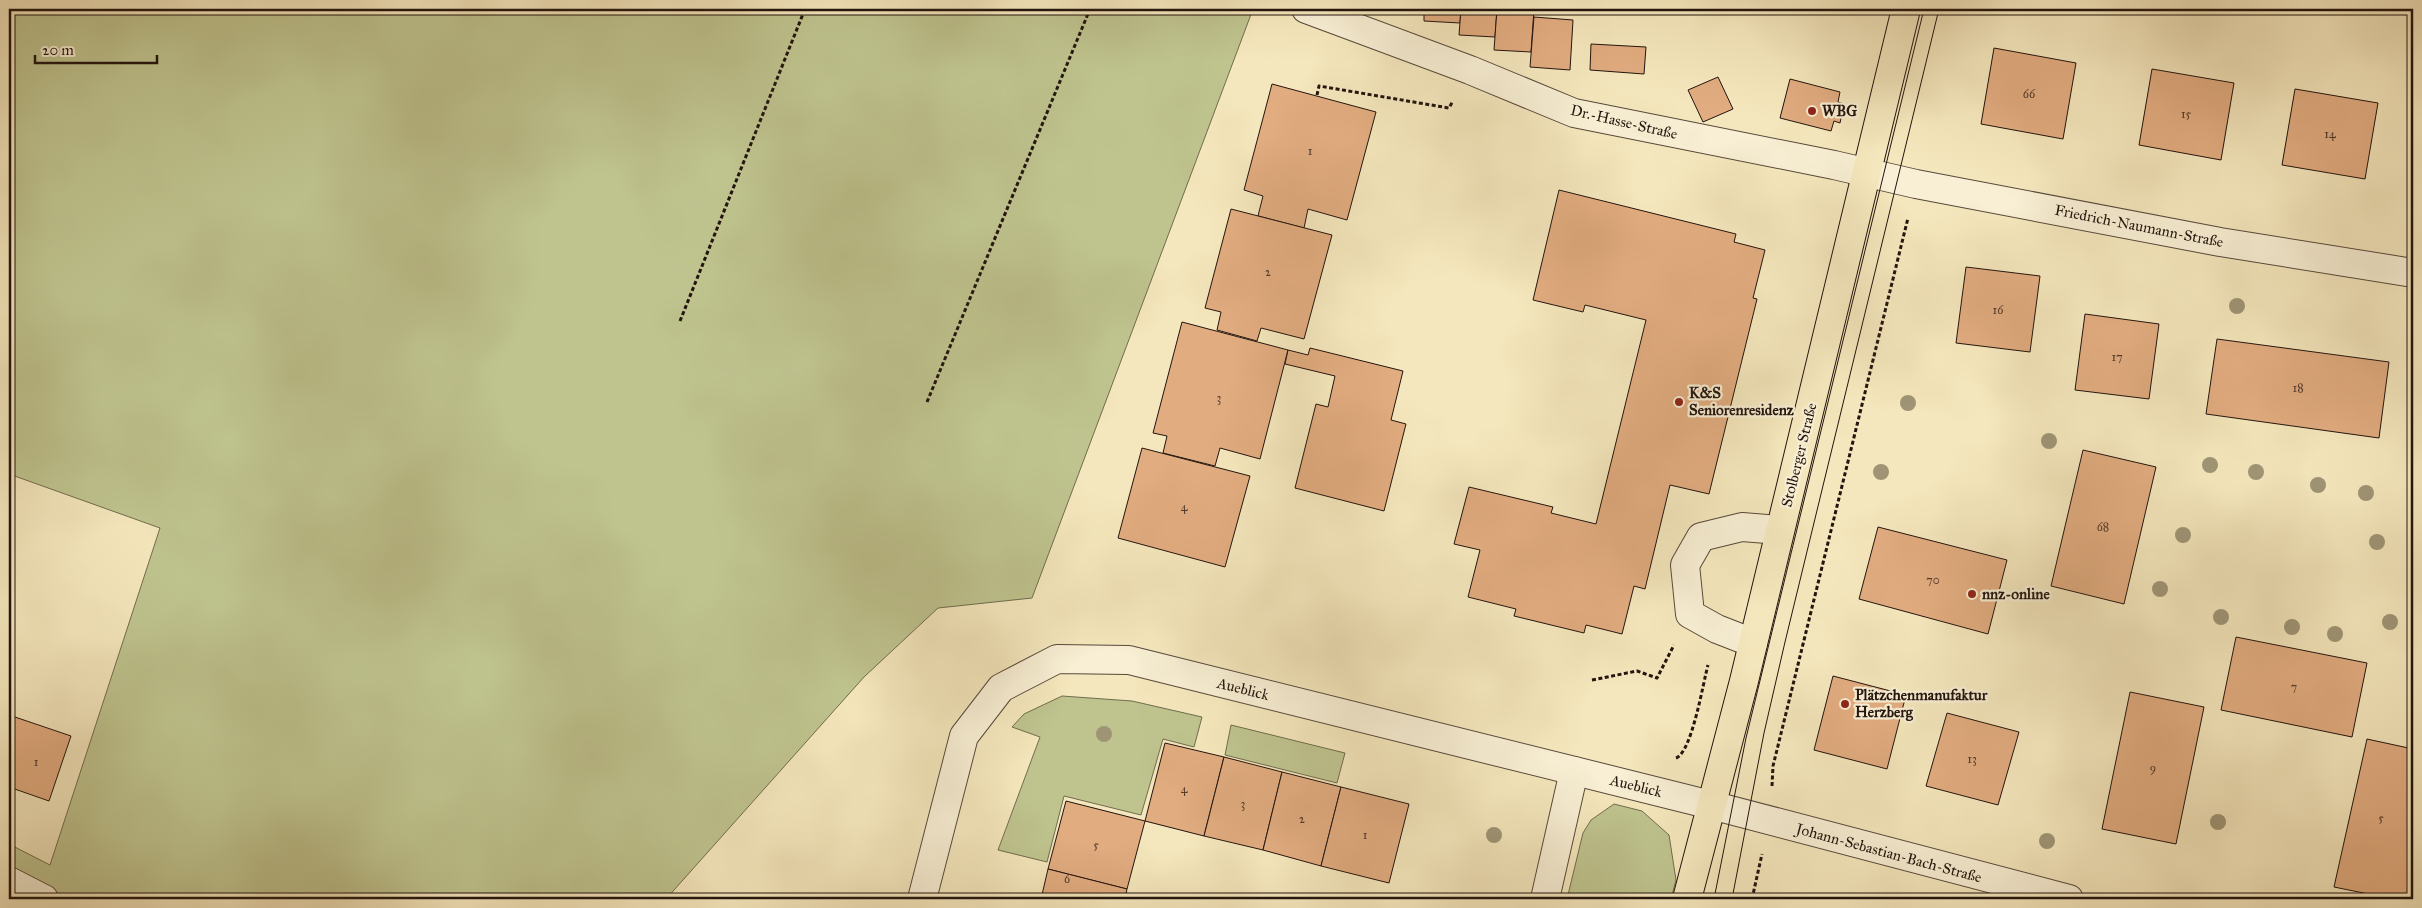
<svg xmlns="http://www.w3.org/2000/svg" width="2422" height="908" font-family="'IM FELL Great Primer',serif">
<rect width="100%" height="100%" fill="#f5e7bd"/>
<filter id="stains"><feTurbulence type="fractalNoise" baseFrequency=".004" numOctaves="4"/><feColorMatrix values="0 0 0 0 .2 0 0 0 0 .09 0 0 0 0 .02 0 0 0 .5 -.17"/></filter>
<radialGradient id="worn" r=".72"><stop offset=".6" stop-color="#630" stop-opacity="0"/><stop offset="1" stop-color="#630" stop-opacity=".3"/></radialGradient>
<g fill="#bfc48f" stroke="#706c4e">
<polygon points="9,9 1253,9 1032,598 938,608 864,677 666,899 9,899 9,844 50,865 160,528 9,474"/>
<polygon points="1062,696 1132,701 1202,717 1194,747 1163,739 1141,815 1064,796 1047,862 998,850 1040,737 1012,727 1024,714"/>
<polygon points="1231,725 1345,753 1337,783 1225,755"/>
<polygon points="1614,804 1642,811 1669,835 1676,880 1671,899 1567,899 1583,833 1591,820"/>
</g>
<g fill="#e1ac80" stroke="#22140e">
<polygon points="1424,9 1461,9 1460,23 1424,21"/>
<polygon points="1461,9 1497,9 1495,37 1459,35"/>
<polygon points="1497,9 1534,9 1531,52 1494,50"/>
<polygon points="1534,17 1573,20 1570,70 1530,67"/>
<polygon points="1591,44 1646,47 1644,74 1590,70"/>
<polygon points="1994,48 2076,63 2063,139 1981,124"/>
<polygon points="2152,69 2234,83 2221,160 2139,145"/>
<polygon points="1718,77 1733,109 1703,122 1688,90"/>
<polygon points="1790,79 1840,92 1838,102 1844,104 1840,123 1834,121 1831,131 1780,118"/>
<polygon points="1272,84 1376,112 1347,220 1308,209 1304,228 1258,216 1263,196 1244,190"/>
<polygon points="2295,89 2378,103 2365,179 2282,165"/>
<polygon points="1559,190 1736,234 1734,242 1765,250 1753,298 1757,299 1709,494 1670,485 1645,589 1634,586 1622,634 1586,625 1584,633 1514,616 1516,609 1468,597 1480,550 1454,544 1469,487 1553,507 1551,513 1596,524 1646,320 1585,305 1583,312 1533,300"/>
<polygon points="1231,209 1332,235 1304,339 1261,328 1257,341 1217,330 1221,312 1205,308"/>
<polygon points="1966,267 2040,276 2030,352 1956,343"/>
<polygon points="2085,314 2159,324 2149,399 2075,390"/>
<polygon points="1182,322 1288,350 1260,459 1220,448 1215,466 1163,453 1167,436 1153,433"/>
<polygon points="2217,339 2389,362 2379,438 2206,414"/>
<polygon points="1310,348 1403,371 1391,420 1406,424 1384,511 1295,488 1316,404 1328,407 1335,376 1285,364 1288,350 1308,355"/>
<polygon points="1142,448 1250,476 1225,567 1118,538"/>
<polygon points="2083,450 2156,467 2124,604 2051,586"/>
<polygon points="1878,527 2007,560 1988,634 1859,599"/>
<polygon points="2236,637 2367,663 2352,737 2221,710"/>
<polygon points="1833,676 1906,695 1887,769 1814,750"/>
<polygon points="2130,692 2204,707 2176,844 2102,829"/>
<polygon points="1947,713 2019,732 1998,805 1926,786"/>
<polygon points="9,715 71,736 49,801 9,787"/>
<polygon points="2367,739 2413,749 2413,899 2393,899 2334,887"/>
<polygon points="1165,743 1224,757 1204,836 1145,821"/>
<polygon points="1224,757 1282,772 1263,850 1204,836"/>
<polygon points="1282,772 1341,787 1321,866 1263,850"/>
<polygon points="1341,787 1409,804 1389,883 1321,866"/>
<polygon points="1066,801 1145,821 1127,889 1048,869"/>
<polygon points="1048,869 1127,889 1125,899 1041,899"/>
<polygon points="1806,894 1823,899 1804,899"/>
</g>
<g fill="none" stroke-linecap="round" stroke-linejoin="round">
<defs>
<g id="minor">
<polyline points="1306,9 1470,70 1574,113 1834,165 1916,184 2220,242 2413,273"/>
<polyline points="1753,643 1717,629 1690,614 1685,565 1701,537 1742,527 1780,530"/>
<polyline points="9,881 44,899"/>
<polyline points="922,899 964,736 1001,688 1057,659 1129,660 1711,805 2069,899"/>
<polyline points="1545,899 1574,771"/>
</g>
<polyline id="major" points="1687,899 1744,681 1906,9"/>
</defs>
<use href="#minor" stroke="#57493a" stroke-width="30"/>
<use href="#major" stroke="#22140e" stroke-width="30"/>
<g stroke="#22140e" stroke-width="3" stroke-dasharray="4 2.5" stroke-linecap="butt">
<polyline points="1317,95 1319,86 1449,108 1453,101"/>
<polyline points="680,321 805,9"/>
<polyline points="927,402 1090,9"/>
<polyline points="1592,680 1637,671 1657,678 1674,645"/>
<path d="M1676,758c16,-6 27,-75 32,-93"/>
<polyline points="1772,786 1773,766 1908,218"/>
<polyline points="1752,899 1762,854"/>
</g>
<use href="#minor" stroke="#f8efd4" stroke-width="28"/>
<use href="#major" stroke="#f5e7bd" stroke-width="28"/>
<g stroke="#22140e" stroke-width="1">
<polyline points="1714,899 1746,738 1924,9"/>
<polyline points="1732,899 1764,733 1785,642 1939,9"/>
</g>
</g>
<g fill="#9f9576">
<circle cx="2237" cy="306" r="8"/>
<circle cx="1908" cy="403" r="8"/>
<circle cx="2049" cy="441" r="8"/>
<circle cx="2210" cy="465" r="8"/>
<circle cx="1881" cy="472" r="8"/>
<circle cx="2256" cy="472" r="8"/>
<circle cx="2318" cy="485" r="8"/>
<circle cx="2366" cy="493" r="8"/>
<circle cx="2183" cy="535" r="8"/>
<circle cx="2377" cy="542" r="8"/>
<circle cx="2160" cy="589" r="8"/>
<circle cx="2221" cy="617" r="8"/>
<circle cx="2390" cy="622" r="8"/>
<circle cx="2292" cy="627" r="8"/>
<circle cx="2335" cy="634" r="8"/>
<circle cx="1104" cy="734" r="8"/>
<circle cx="2218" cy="822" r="8"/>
<circle cx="1494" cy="835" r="8"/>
<circle cx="2047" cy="841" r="8"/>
</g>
<g fill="#8f2418" stroke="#f8efd4" stroke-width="2">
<circle cx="1812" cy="111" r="5"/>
<circle cx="1679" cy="402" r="5"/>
<circle cx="1972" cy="594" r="5"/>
<circle cx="1845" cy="704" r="5"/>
</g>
<g text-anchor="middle" stroke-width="4.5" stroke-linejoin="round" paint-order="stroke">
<g font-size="12" fill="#523a2a">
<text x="2029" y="98">66</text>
<text x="2186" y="118">15</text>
<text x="2330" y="138">14</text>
<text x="1310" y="155">1</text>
<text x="1268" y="276">2</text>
<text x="1998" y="314">16</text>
<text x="2117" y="361">17</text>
<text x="2298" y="392">18</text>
<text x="1219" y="402">3</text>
<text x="1184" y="511">4</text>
<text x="2103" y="531">68</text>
<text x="1933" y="584">70</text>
<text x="2294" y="691">7</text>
<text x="1972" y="763">13</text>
<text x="36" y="766">1</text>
<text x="2153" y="772">9</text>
<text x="1184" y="793">4</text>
<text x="1243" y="808">3</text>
<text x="2381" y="822">5</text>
<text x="1302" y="823">2</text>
<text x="1365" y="839">1</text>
<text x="1096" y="849">5</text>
<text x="1067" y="883">6</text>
</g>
<g font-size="15" font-weight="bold" fill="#22140e" stroke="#f8efd4" text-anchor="start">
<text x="1822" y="116">WBG</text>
<text x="1689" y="398">K&amp;S<tspan x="1689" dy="17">Seniorenresidenz</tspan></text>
<text x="1982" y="599">nnz-online</text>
<text x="1855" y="700">Plätzchenmanufaktur<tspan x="1855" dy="17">Herzberg</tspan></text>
</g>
<g font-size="15" fill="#22140e" stroke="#f8efd4">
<text transform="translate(1624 122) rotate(13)" y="5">Dr.-Hasse-Straße</text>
<text transform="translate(2139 226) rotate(11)" y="5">Friedrich-Naumann-Straße</text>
<text transform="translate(1799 455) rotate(-76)" y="5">Stolberger Straße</text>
<text transform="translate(1243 689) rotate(14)" y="5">Aueblick</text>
<text transform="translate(1636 786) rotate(14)" y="5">Aueblick</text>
<text transform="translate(1889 853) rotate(15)" y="5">Johann-Sebastian-Bach-Straße</text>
</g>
</g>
<rect width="2422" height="908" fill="none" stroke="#f5e7bd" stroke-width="30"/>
<rect x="10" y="10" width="2402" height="888" fill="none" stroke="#22140e" stroke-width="2.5"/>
<rect x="15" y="15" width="2392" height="878" fill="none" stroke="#22140e"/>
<path d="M35 55v8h122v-8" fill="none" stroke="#22140e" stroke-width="2.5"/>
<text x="42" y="55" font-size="15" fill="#22140e" stroke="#f8efd4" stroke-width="4" paint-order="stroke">20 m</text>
<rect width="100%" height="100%" filter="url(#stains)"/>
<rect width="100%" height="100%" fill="url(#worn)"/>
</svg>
